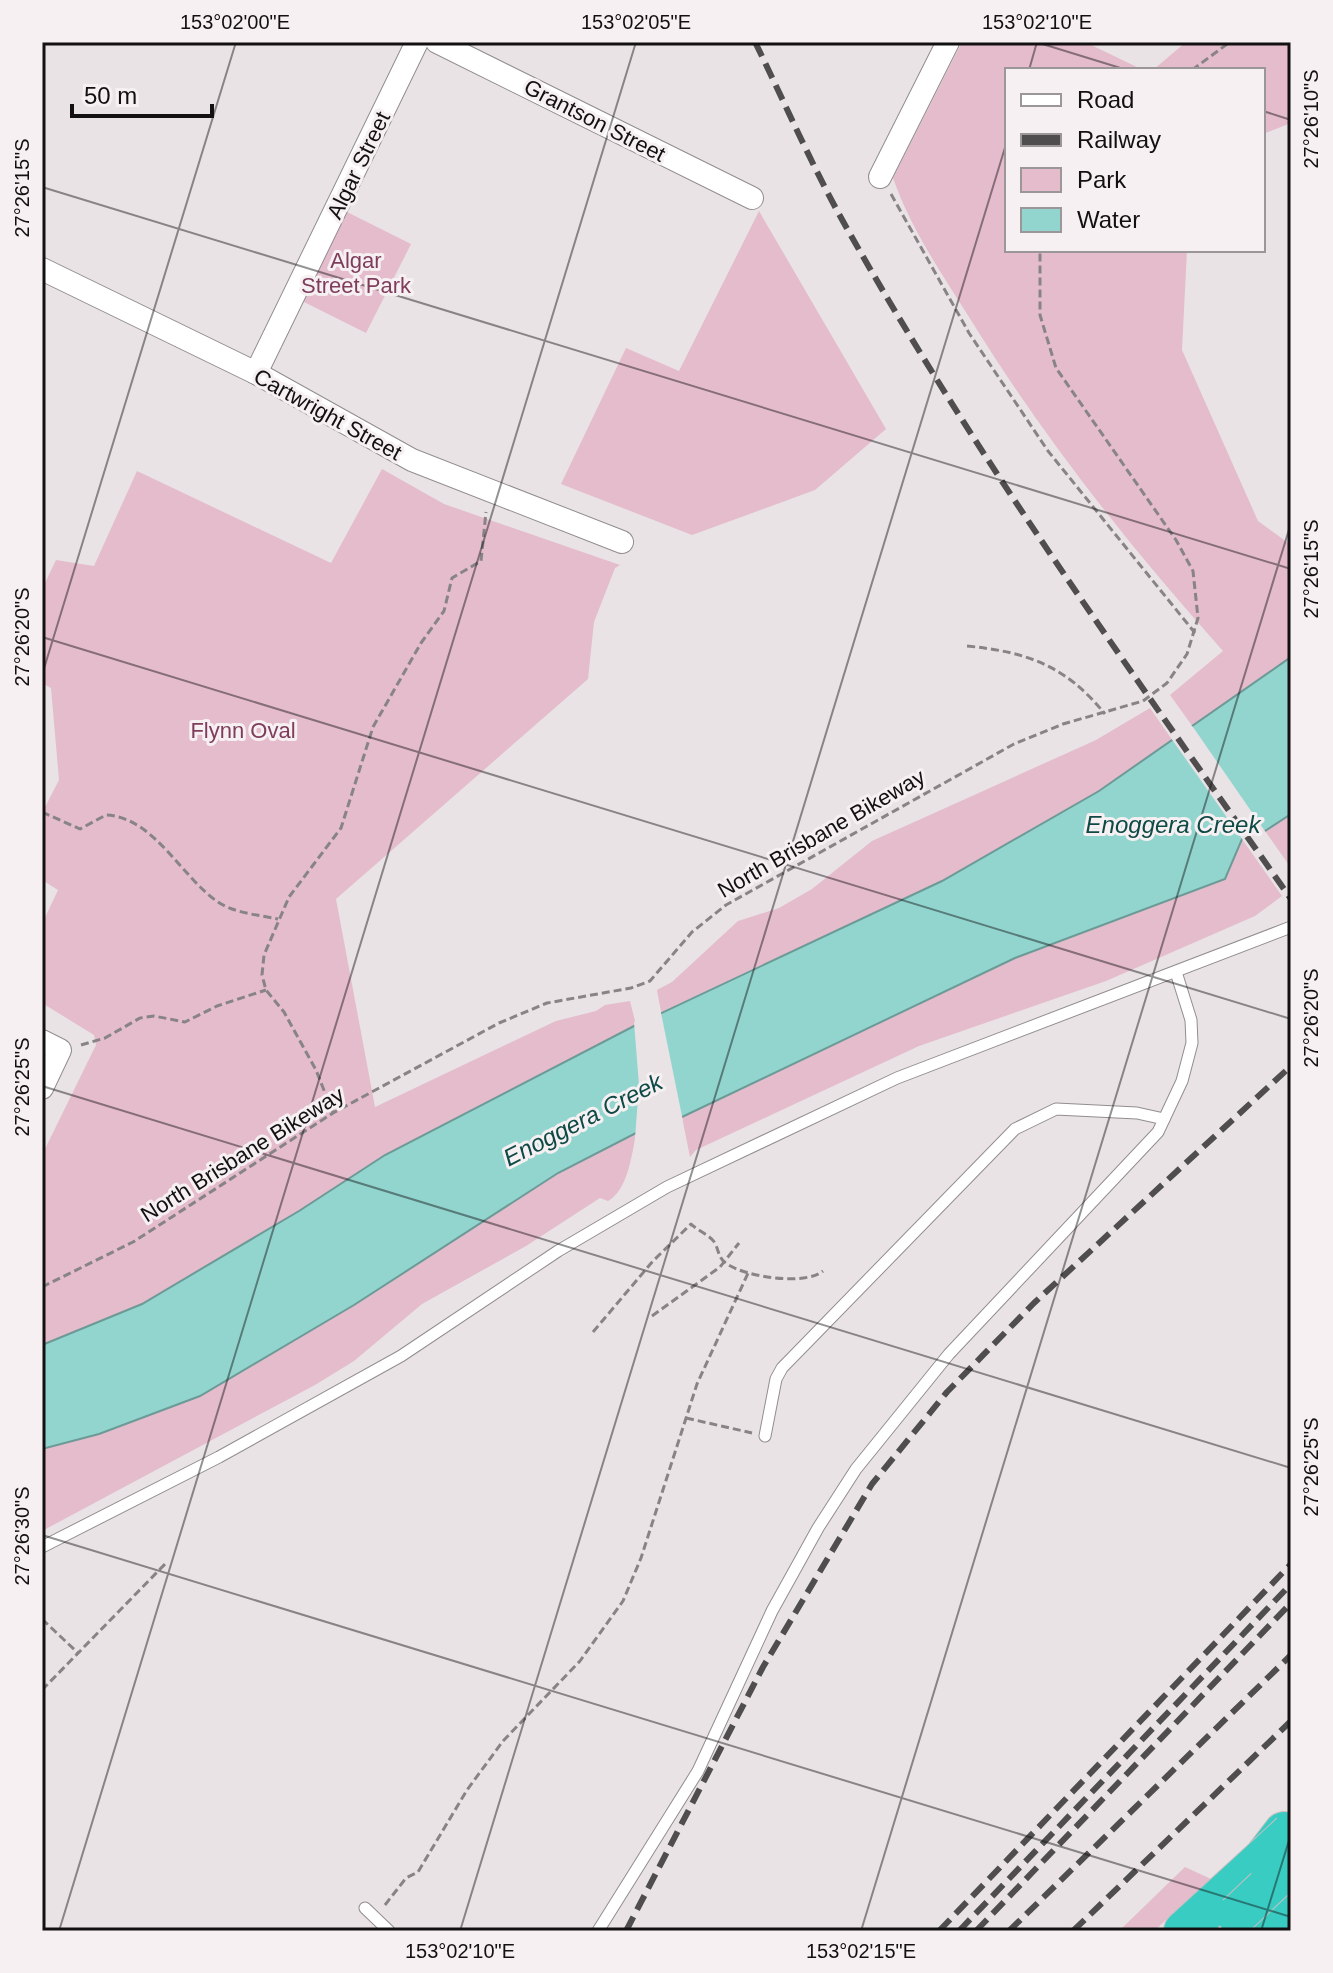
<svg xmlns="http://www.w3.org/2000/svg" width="1333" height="1973" font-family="Helvetica,sans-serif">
<rect width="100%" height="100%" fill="#e9e3e5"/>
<g fill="#e4bccc">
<path d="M962,42h123l58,28h-136v180h180l-5,100 76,171 33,24v112l-98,70 -23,-32 53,-44c-94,-105 -180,-214 -254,-334 -28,-44 -59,-90 -76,-139z"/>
<polygon points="1186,42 1291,42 1291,123 1263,134 1263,70 1153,70"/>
<polygon points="759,211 886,429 815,490 692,535 561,484 626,348 679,371"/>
<polygon points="347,212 411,244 366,333 302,301"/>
<polygon points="382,469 444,504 620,565 615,568 594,622 588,679 336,899 375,1107 556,1021 596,1011 605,1005 630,1001 636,1025 385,1155 299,1211 141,1304 42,1345 42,1155 96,1045 94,1035 42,1003 42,924 58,890 42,880 42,813 59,780 51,688 42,683 42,589 56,560 94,566 137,471 331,563"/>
<polygon points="1150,708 1173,741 1099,791 942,881 661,1012 657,990 672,982 738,921 779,908 812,889 872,841 1096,740"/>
<polygon points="1291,814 1291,868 1265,831"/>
<polygon points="1242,839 1282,896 1255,916 1106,981 919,1046 696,1150 690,1157 682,1117 1015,958 1225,879"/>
<path d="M636,1133c-4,21 -8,57 -28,68l-8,-3 -74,48 -104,58 -68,57 -39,24 -273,146v-82l57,-15 101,-38 154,-91 204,-132z"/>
<polygon points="1185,1867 1211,1879 1154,1931 1119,1931"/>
</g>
<polygon fill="#92d5cf" stroke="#6c9a96" stroke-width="2" points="1291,657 1291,814 1265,831 1242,839 1225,879 1015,958 682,1117 636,1133 558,1173 354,1305 200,1396 99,1434 42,1449 42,1345 142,1304 299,1211 385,1155 636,1025 942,881 1099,791"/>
<g fill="#e9e3e5">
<polygon points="1190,724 1193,727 1267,834 1245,843 1173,741 1171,738"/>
<polygon points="660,1008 683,1121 635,1138 639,1085 634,1022"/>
</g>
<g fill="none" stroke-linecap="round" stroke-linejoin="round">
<defs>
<g id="lane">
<polyline points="765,1436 776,1379 782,1368 1015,1129 1056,1109 1137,1113 1164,1119"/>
<polyline points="42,1547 219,1457 401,1356 558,1251 667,1187 897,1078 1291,927"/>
<polyline points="365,1908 389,1931"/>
<polyline points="598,1931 698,1771 772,1611 818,1528 856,1469 949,1354 1158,1132 1182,1081 1192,1043 1191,1020 1176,972"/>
</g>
<g id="street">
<polyline points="437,42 752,198"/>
<polyline points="880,177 948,42"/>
<polyline points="42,269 256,373 412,460 622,542"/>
<polyline points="256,373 417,42"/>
<polyline points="42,1041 60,1050 42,1088"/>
</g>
<g id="highway">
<polyline points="1184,1931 1264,1858 1284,1832"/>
<polyline points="1272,1931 1281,1909"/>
</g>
</defs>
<use href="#lane" stroke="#928d8f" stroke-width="13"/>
<use href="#street" stroke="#928d8f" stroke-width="24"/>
<use href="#highway" stroke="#c1c1c1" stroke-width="42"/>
<g stroke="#888485" stroke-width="3" stroke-dasharray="8 4" stroke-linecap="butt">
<polyline points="1192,70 1230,42"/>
<polyline points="891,194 969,333 1048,451 1195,633"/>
<path d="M967,646c61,6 99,20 138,68"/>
<path d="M42,812l38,17 26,-14c48,2 76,63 112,87 16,11 41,13 60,17"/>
<polyline points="81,1045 105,1038 140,1018 154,1016 185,1022 217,1006 266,990"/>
<polyline points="333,1113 316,1070 284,1012 266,990 262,975 264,955 289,897 341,828 373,727 421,643 444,611 452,578 481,561 486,512"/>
<polyline points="42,1287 133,1242 333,1113 499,1023 547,1003 631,988 650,981 692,932 726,905 1014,744 1063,724 1143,701 1167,683 1187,654 1198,618 1193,571 1176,540 1056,368 1040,315 1040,250"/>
<polyline points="652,1316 720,1267 739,1243"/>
<path d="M593,1332l60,-71 38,-37c7,7 19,11 24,19 4,9 4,16 12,21 19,13 78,22 96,7"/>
<polyline points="686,1418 752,1433"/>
<polyline points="42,1619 78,1653"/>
<polyline points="42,1690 167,1562"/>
<polyline points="385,1905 406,1878 418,1872 467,1790 503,1741 580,1661 623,1601 641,1558 697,1384 749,1271"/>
</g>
<use href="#lane" stroke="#fff" stroke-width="11"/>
<use href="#street" stroke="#fff" stroke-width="22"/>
<use href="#highway" stroke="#39ccc2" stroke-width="40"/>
<g stroke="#504d4e" stroke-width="6" stroke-dasharray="16 8" stroke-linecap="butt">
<path d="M755,42c31,63 59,129 94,190 131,232 289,449 442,667"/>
<polyline points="626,1931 763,1667 872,1484 947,1392 1034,1303 1291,1066"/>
<polyline points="939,1931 1291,1564"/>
<polyline points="959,1931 1291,1584"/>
<polyline points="976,1931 1291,1603"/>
<polyline points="1009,1931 1291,1655"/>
<polyline points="1073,1931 1291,1721"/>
</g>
<defs>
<g id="highway-bridge">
<polyline points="1264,1858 1291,1833"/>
<polyline points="1237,1915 1291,1864"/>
</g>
</defs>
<use href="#highway-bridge" stroke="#c1c1c1" stroke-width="42" stroke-linecap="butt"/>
<use href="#highway-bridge" stroke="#39ccc2" stroke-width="40"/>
</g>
<path fill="none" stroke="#121011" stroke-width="2" stroke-opacity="0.45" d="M1036,42l91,28M1029,70l8,-28M1263,111l28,9M42,187l1249,382M42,637l1249,382M42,675l194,-633M42,1086l1249,382M42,1535l1249,382M59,1931l577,-1889M460,1931l547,-1790M861,1931l430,-1408M1261,1931l30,-97"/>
<g text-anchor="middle" stroke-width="6" stroke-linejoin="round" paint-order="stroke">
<g font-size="22" fill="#121011" stroke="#f6f0f2">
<text transform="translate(595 120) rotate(27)" y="8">Grantson Street</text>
<text transform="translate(358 165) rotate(-64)" y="8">Algar Street</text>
<text transform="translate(328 414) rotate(29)" y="8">Cartwright Street</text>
<text transform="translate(821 833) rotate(-30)" y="8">North Brisbane Bikeway</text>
<text transform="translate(242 1154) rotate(-32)" y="8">North Brisbane Bikeway</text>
</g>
<g font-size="22" fill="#7f3d5b" stroke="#f6f0f2">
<text x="356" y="268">Algar<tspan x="356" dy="25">Street Park</tspan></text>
<text x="243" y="738">Flynn Oval</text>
</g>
<g font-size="24" font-style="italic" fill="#0d4a46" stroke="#f6f0f2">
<text x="1173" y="833">Enoggera Creek</text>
<text transform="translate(583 1120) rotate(-27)" y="8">Enoggera Creek</text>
</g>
</g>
<rect width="1333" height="1973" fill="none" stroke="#f6f0f2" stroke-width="88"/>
<rect x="1005" y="68" width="260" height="184" fill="#f6f0f2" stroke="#9b9698" stroke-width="2"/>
<rect x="1021" y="94" width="40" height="12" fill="#ffffff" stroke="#9b9698" stroke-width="2"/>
<text x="1077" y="108" font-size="24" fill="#121011">Road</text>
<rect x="1021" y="134" width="40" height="12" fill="#504d4e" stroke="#9b9698" stroke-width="2"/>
<text x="1077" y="148" font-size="24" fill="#121011">Railway</text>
<rect x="1021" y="168" width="40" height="24" fill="#e4bccc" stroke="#9b9698" stroke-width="2"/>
<text x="1077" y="188" font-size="24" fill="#121011">Park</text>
<rect x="1021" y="208" width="40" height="24" fill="#92d5cf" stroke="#9b9698" stroke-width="2"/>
<text x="1077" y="228" font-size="24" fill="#121011">Water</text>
<path d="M72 104v12h140v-12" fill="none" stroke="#121011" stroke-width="4"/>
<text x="84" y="104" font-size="24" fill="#121011" stroke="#f6f0f2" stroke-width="6" paint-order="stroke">50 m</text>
<rect x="44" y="44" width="1245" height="1885" fill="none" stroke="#121011" stroke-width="3"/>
<g font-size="20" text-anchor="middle" fill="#121011">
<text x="235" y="29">153°02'00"E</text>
<text x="636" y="29">153°02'05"E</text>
<text x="1037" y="29">153°02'10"E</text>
<text transform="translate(1311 119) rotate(-90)" y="7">27°26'10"S</text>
<text transform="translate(22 188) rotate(-90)" y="7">27°26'15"S</text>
<text transform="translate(1311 569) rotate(-90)" y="7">27°26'15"S</text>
<text transform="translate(22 637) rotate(-90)" y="7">27°26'20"S</text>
<text transform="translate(1311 1018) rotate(-90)" y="7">27°26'20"S</text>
<text transform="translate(22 1087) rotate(-90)" y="7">27°26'25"S</text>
<text transform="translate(1311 1467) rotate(-90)" y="7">27°26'25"S</text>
<text transform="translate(22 1536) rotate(-90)" y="7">27°26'30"S</text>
<text x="460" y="1958">153°02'10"E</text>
<text x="861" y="1958">153°02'15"E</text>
</g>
</svg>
